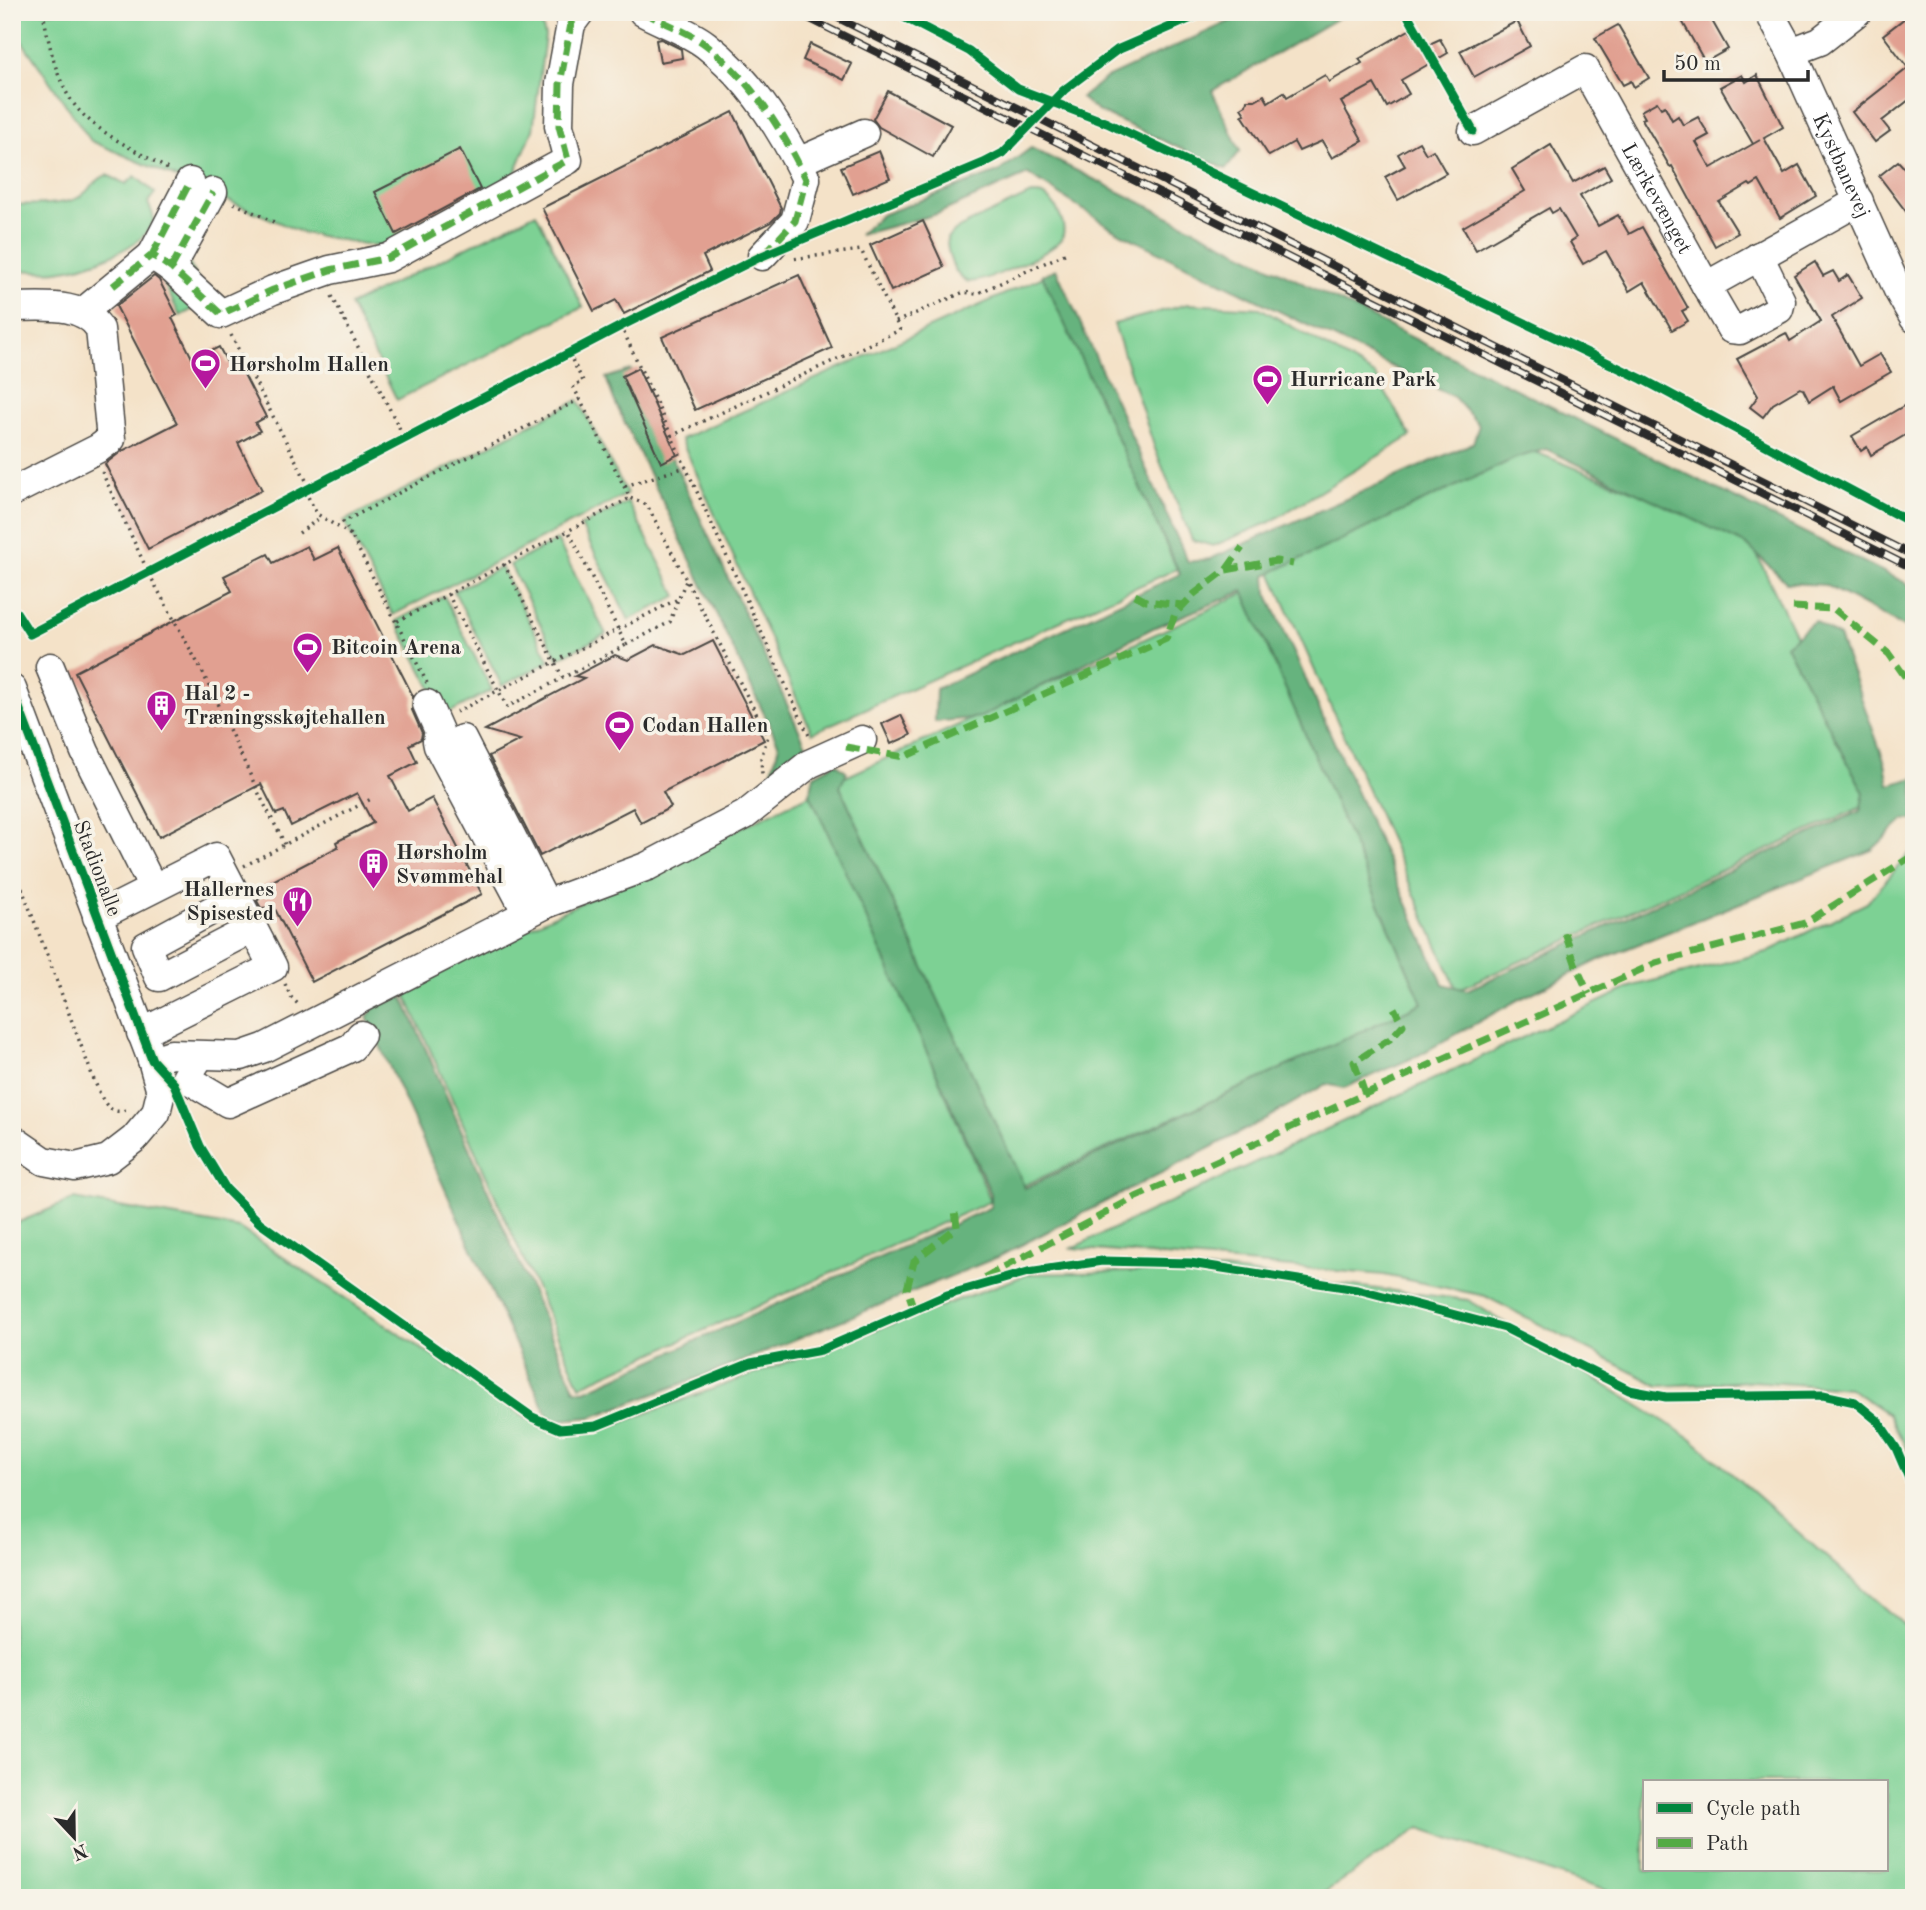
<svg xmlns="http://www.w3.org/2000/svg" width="1926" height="1910" font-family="'Old Standard TT',serif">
<rect width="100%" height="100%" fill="#f7f3e8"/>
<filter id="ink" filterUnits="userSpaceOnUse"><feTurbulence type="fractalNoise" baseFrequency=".0143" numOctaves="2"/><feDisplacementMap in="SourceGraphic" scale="14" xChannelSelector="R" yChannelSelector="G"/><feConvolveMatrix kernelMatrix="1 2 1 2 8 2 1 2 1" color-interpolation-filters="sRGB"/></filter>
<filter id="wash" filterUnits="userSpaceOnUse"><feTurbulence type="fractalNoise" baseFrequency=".00686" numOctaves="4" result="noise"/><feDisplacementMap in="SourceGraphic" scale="28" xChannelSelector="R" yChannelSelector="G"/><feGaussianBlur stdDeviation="1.57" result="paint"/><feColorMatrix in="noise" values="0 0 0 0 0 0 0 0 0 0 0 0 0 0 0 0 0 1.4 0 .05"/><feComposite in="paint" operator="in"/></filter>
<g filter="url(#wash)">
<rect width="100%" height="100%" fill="#f4e2c8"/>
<g fill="#7dd194" stroke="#547e60" stroke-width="2" fill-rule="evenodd">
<polygon points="21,12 539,12 545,36 533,130 508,190 397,250 303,233 91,141 21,40"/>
<path d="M107,175l19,9 9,-8 20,17 -7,9c1,7 8,13 5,20 -10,27 -70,46 -96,49 -14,2 -30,-1 -45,-1v-65c17,-1 56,1 69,-9 10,-7 14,-17 26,-21z"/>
<path d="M1031,194c4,0 8,0 11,1 14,6 28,33 18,46 -10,12 -80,45 -94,40 -14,-7 -19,-30 -19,-43l13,-11z"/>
<polygon points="536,213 583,307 397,400 350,305"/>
<polygon points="189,263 209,301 180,316 161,277"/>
<polygon points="1045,276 1177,569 812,733 681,439"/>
<polygon points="1188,304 1260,308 1375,375 1411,436 1270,522 1213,546 1192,540 1155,449 1114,324"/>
<polygon points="578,400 627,494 393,615 344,521"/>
<polygon points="1530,450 1748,536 1875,801 1457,990 1270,570"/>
<polygon points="628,502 677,596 629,620 581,526"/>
<polygon points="557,540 606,634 558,659 510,565"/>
<polygon points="501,567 550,661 502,686 454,591"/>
<polygon points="1257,587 1432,1001 1023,1186 837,781"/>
<polygon points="444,596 492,690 445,715 396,621"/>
<polygon points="816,792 991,1201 580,1386 402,987"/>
<polygon points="1914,848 1914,1462 1888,1414 1849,1388 1752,1381 1659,1386 1485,1296 1384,1275 1072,1248 1633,986 1767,952 1867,903"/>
<path d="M74,1199l165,29 286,189 52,17 48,-13 404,-147 194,-4 245,30 223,138 223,196v264h-286l-208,-70 -104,70h-1304v-673zM1644,1782h242v88h-242z"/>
</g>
<g fill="#66b37e" stroke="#486f54" stroke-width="2">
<polygon points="1250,12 1348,12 1212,91 1240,151 1226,169 1097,111 1081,98 1106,78"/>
<polygon points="1031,148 1914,587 1914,632 1826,585 1787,583 1747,545 1546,449 1516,458 1266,575 1267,593 1443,984 1467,990 1860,811 1864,793 1786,645 1814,621 1839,637 1885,763 1889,785 1914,778 1914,820 1904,820 1872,850 1599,960 1518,1000 1417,1056 1344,1088 1326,1084 1260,1122 998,1257 727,1367 592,1417 550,1421 367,1017 376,1005 403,997 575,1390 585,1391 991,1207 991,1194 810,794 814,775 836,763 847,772 840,787 1025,1188 1422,1003 1243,591 1153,628 981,717 935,722 936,689 1180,574 1042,275 1056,269 1188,562 1210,559 1473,443 1479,425 1454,397 1116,231 1028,174 937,214 859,235 881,215 998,172"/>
<polygon points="631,370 813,760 780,791 771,774 779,745 615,402 606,378"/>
</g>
<g id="blocks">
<g fill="#e1a091">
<polygon points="1677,12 1707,12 1728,49 1705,62"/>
<polygon points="1905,18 1914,29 1914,96 1882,121 1890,131 1875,142 1852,112 1908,68 1883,35"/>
<polygon points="1517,21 1530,46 1474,77 1460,51"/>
<polygon points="1618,25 1649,78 1634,87 1631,81 1623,85 1595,38"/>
<polygon points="1409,30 1421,48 1440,39 1448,53 1401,80 1409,94 1387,107 1374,84 1341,102 1363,141 1332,158 1322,141 1299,151 1294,142 1269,156 1242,115 1245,114 1241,108 1246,105 1247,100 1255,100 1264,95 1268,102 1284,92 1287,97 1325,75 1329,82 1362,63 1359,59"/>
<polygon points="661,39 681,49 682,58 660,62 656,40"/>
<polygon points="810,44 852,64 844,80 803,60"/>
<polygon points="1742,75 1746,82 1757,75 1783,127 1764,138 1784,174 1799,165 1816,196 1780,218 1759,181 1751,186 1749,184 1719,202 1738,233 1715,246 1672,166 1670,167 1642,119 1645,118 1641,111 1657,102 1661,108 1665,106 1672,120 1678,116 1683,125 1698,117 1709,135 1696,142 1711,168 1760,140 1753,144 1720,87"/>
<polygon points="888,91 951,125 933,157 879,127 873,119"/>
<polygon points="733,112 781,208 780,213 771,222 703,256 710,271 624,314 616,300 594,311 542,208"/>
<polygon points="1419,142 1426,154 1433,150 1446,173 1398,200 1385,177 1405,166 1398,154"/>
<polygon points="1551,145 1573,183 1604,166 1611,178 1580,196 1598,226 1618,215 1629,234 1642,227 1688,308 1682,311 1688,321 1672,330 1644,282 1629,291 1606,251 1583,264 1570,242 1576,238 1559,209 1552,213 1549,208 1476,250 1463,227 1525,191 1512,169"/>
<polygon points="460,149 480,189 396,234 375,192"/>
<polygon points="879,151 890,178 853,194 841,167"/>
<polygon points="1898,161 1907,171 1914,166 1914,222 1879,176"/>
<polygon points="923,221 944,267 891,291 870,245"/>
<polygon points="1815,262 1823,276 1833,271 1839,281 1848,275 1862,298 1832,317 1859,366 1880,354 1891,372 1841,401 1833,386 1809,401 1803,389 1800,388 1773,404 1763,417 1750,407 1758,396 1737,359 1786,333 1790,341 1821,321 1794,275"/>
<polygon points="799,275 832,348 695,410 662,337"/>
<polygon points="154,276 159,280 177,315 172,318 193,360 219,347 228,364 236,359 266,417 255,423 260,431 238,443 262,490 148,549 105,464 122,451 177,423 116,306"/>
<polygon points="638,368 677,455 661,463 622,376"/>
<polygon points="1914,400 1914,430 1871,455 1867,447 1861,451 1852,436"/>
<polygon points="307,546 314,560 338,548 413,696 412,710 422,733 421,739 409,745 417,762 390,776 408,811 432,798 482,894 312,982 274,907 261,908 257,901 266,892 263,886 338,847 336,842 373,823 357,793 291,826 284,811 276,814 261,784 159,837 75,672 232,591 224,576 268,554 273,563"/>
<polygon points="713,641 764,740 663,792 671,807 641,823 633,808 540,856 489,756 520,740 485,730 584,678 575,676 615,655 628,660 656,645 685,655"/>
<polygon points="901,715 911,735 891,744 882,724"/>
</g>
</g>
</g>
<g filter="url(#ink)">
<use href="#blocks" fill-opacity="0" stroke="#494643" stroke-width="2"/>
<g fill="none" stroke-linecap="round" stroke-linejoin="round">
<defs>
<g id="minor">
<path d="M643,12c20,11 45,19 63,33 45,35 76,84 100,134l-11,42 -33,35"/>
<path id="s1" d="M1769,12l22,40 107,238 16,28"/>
<polyline points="1791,52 1820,41 1857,12"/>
<path id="s2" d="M1473,131l112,-62 121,217 153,-85"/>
<polyline points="798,162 864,133"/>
<polyline points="152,255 190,182"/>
<polyline points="171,268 213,192"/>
<polyline points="1706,286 1731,329 1740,330 1779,309 1781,301 1759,256"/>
<path d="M12,307c29,0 71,-6 88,22l11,110 -12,9 -87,44"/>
<polyline points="83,312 152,255 171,268 221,314 273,290 330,270 388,258 568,160 559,126 560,84 571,24 580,12"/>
<polyline points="50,667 85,752 153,888"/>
<polyline points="12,689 152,1060 161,1092 156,1113 134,1139 108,1159 75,1167 44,1161 12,1139"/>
<polyline points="427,704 439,731 437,741 438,746 527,913"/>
<polyline points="238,896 146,946 159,977 253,928"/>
<polyline points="546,904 648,866 745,815 809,764 862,740"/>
<polyline points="97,917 216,857 273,967 141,1033"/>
<polyline points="200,1056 186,1078 228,1103 352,1047 361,1035"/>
<polyline points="152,1060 171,1054 241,1056 264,1048 546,904 462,739"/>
</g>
</defs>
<use href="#minor" stroke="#494643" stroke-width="31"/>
<g stroke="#494643" stroke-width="3.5" stroke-dasharray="2 5" stroke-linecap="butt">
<path d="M43,12c6,32 13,71 34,96 24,28 63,44 94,63"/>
<polyline points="234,203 276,223"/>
<polyline points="332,296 405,439"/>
<polyline points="896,322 964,292 976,294 1069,252"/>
<polyline points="621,326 809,736 811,735"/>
<polyline points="231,335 310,488"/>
<polyline points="569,354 583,381 573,386 630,498 647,505 768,736 761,758 762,774"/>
<polyline points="671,436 900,330 861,250 792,259"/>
<polyline points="102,472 148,572 202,671 260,796 285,844"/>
<polyline points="625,486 686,467"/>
<polyline points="305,491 317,514 351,535 396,622"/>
<polyline points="299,533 321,517"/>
<polyline points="351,535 343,522 580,399"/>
<polyline points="504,564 563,678"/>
<polyline points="448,594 507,707 626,645 568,530"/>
<polyline points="626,645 670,622 678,599"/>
<polyline points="427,683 396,622 630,498"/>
<polyline points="456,712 678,599 687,579"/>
<path d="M12,862l82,218c7,15 13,39 34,29"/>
<polyline points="244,866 373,798"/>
<polyline points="285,984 291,997 298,1004"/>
</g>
<use href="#minor" stroke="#fff" stroke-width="28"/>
<defs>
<g id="rail">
<polyline points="796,12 1914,569"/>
<polyline points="826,12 1914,556"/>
</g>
</defs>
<use href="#rail" stroke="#2b2b2b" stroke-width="8"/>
<use href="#rail" stroke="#f7f3e8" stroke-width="5" stroke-dasharray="16" stroke-linecap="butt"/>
<g stroke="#54ab44" stroke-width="7" stroke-dasharray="14 7" stroke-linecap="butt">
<path d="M643,12c20,11 45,19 63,33 45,35 76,84 100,134l-11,42 -26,28"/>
<polyline points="152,255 190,182"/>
<polyline points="171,268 213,192"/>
<polyline points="113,286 152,255 171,268 221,314 273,290 330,270 388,258 568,160 559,126 560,84 571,24 580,12"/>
<polyline points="1226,570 1276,561 1293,564"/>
<polyline points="1135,595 1146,601 1183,605"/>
<polyline points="1793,607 1834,609 1889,654 1914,689"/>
<polyline points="846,747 904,757 1166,639 1175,614 1194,594 1226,570 1242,548"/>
<polyline points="1565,933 1576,966 1589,994"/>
<polyline points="1365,1094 1354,1062 1390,1039 1403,1025 1394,1008"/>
<polyline points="985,1277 1136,1197 1656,963 1805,923 1914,855"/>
<polyline points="914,1309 907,1289 914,1261 957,1227 955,1210"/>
</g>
<defs>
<g id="cycleway">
<polyline points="894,12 969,51 1018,89 1107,123 1642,379 1914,524"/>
<polyline points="1406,12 1473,131"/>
<polyline points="12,612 16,612 30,634 621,326 762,256 984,163 1003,153 1064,90 1117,50 1205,12"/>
<polyline points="12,689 152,1060 174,1084 200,1146 226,1189 260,1223 532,1417 560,1429 596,1426 751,1363 821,1350 947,1295 1028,1272 1102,1261 1190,1263 1357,1289 1505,1328 1629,1390 1666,1397 1823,1395 1855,1402 1878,1421 1896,1448 1914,1490"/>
</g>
</defs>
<use href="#cycleway" stroke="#f7f3e8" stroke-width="13"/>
<use href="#cycleway" stroke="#00873e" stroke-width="9"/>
</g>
</g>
<defs>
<symbol id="stadium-pin" viewBox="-11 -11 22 30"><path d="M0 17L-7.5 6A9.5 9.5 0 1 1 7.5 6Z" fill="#b5179e" stroke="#f7f3e8"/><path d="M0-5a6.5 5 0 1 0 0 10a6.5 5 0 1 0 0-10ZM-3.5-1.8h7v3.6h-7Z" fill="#fff"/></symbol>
<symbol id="building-pin" viewBox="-11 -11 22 30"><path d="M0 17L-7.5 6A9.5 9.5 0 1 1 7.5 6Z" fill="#b5179e" stroke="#f7f3e8"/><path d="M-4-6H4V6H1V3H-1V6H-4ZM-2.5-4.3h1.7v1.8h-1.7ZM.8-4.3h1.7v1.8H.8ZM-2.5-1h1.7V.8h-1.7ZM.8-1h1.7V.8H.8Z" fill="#fff"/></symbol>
<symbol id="restaurant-pin" viewBox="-11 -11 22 30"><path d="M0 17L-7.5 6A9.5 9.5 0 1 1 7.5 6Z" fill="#b5179e" stroke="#f7f3e8"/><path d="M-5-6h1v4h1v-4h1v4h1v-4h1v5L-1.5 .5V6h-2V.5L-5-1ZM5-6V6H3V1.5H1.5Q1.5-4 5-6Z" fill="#fff"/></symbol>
</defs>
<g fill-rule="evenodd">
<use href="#stadium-pin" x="188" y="346" width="35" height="47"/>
<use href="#stadium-pin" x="1250" y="362" width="35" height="47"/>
<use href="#stadium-pin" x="290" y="630" width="35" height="47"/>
<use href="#building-pin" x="144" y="688" width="35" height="47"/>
<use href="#stadium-pin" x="602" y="708" width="35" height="47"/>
<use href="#building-pin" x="356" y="846" width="35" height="47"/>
<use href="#restaurant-pin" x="280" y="884" width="35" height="47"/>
</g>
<g text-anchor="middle" stroke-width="7" stroke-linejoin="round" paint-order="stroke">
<g font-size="21" fill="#2b2b2b" stroke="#f7f3e8">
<text dy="7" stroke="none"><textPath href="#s1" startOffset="170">Kystbanevej</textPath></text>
<text dy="7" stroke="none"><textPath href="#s2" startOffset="276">Lærkevænget</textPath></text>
<text transform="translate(98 868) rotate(69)" y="7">Stadionalle</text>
</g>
<g font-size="21" font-weight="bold" fill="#2b2b2b" stroke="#f7f3e8" text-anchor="start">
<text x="229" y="371">Hørsholm Hallen</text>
<text x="1290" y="386">Hurricane Park</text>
<text x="331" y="654">Bitcoin Arena</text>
<text x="184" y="700">Hal 2 -<tspan x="184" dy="24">Træningsskøjtehallen</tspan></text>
<text x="642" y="732">Codan Hallen</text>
<text x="396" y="859">Hørsholm<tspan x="396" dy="24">Svømmehal</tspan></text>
<text x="274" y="896" text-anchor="end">Hallernes<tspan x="274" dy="24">Spisested</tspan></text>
</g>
</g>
<rect width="1926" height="1910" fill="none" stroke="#f7f3e8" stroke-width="42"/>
<rect x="1643" y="1780" width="245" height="91" fill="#f7f3e8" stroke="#a5a39c" stroke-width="2"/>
<rect x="1657" y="1803" width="35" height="10" fill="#00873e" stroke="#a5a39c" stroke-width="2"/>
<text x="1706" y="1815" font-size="21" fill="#2b2b2b">Cycle path</text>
<rect x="1657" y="1838" width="35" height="10" fill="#54ab44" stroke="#a5a39c" stroke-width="2"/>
<text x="1706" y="1850" font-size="21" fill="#2b2b2b">Path</text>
<g transform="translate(74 1837) rotate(158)" stroke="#f7f3e8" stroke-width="5" paint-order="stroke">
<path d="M0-5L12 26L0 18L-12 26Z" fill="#2b2b2b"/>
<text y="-10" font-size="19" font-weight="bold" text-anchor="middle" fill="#2b2b2b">N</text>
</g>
<path d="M1664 70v10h144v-10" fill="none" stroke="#2b2b2b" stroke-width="3.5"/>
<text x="1674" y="70" font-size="21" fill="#2b2b2b" stroke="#f7f3e8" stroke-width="5" paint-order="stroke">50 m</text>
</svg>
